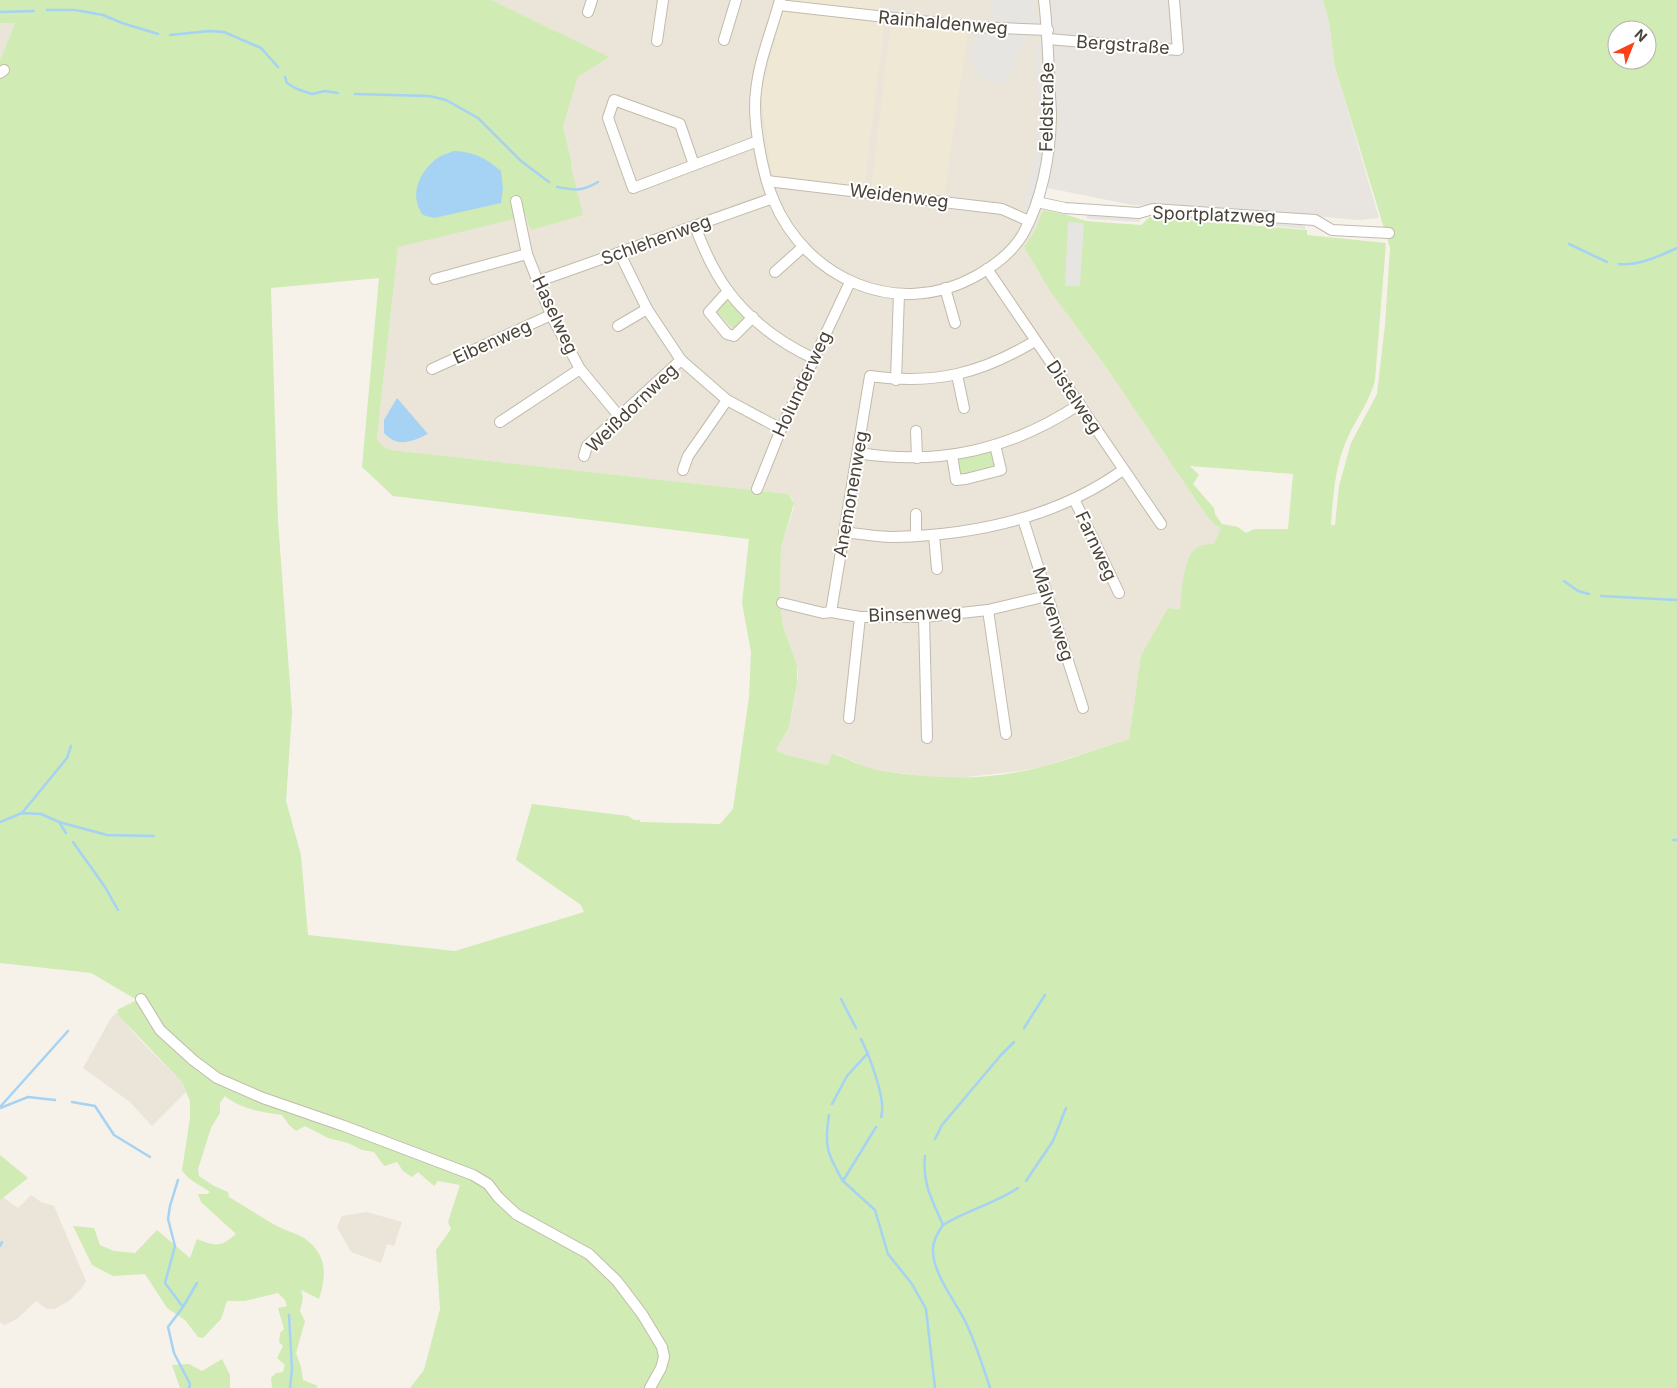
<svg xmlns="http://www.w3.org/2000/svg" width="1677" height="1388" font-family="Inter,sans-serif">
<rect width="100%" height="100%" fill="#f6f2ea"/>
<g fill="#eae5d8">
<polygon points="491,0 1044,0 1039,208 1043,210 1034,232 1024,247 1050,291 1104,364 1206,515 1215,525 1221,528 1214,545 1183,585 1180,609 1168,608 1141,655 1129,739 1041,767 1020,771 957,778 937,778 878,770 863,766 840,755 833,754 829,765 783,754 776,750 789,727 796,692 798,673 797,665 783,626 780,600 781,548 794,507 793,500 788,494 391,450 385,449 380,444 377,438 398,246 527,215 531,230 570,167 571,160 563,126 578,77 610,57"/>
<polygon points="0,23 15,23 0,60"/>
<polygon points="117,1012 119,1016 139,1039 182,1082 186,1092 152,1126 130,1102 83,1068 111,1018"/>
<polygon points="0,1195 18,1208 31,1195 41,1202 54,1206 86,1281 82,1288 69,1301 54,1309 47,1309 36,1301 17,1319 4,1325 0,1322"/>
<polygon points="367,1212 402,1222 394,1246 387,1244 381,1263 351,1252 337,1227 342,1216"/>
</g>
<polygon fill="#e8e4df" points="1044,0 1323,0 1329,22 1335,67 1379,218 1358,220 1238,209 1132,205 1048,188"/>
<g fill="#efe8d4">
<polygon points="786,0 879,0 882,12 786,1"/>
<polygon points="783,9 885,21 864,188 772,177 761,94"/>
<polygon points="891,23 968,31 944,197 871,189"/>
</g>
<g fill="#d0ebb3" fill-rule="evenodd">
<path d="M0,0h491l119,57 -32,20 -15,49 8,34v7l12,48 -52,15 -5,-14 -128,31 -21,191c3,7 7,10 14,12l397,44 6,9 -13,45 -1,52 3,26 14,39v19l-8,43 -13,23 7,4 45,11 4,-11c12,2 21,9 32,12 8,3 17,5 26,6 49,8 103,8 151,-5 30,-8 59,-19 88,-28l12,-84 27,-47 12,1c2,-15 3,-50 15,-60 6,-5 12,-4 19,-5l7,-16 -6,-3 -9,-10 -102,-151 -54,-73 -26,-44 10,-15 9,-22 21,4 22,7 55,4 9,-8 157,13v5l79,8 -11,137c-5,21 -19,39 -28,59 -12,27 -14,57 -16,86h4l4,-39 12,-43 26,-49 8,-69 5,-77 -55,-181 -6,-45 -6,-22h354v1388h-1267l14,-18 16,-61 -4,-59 15,-21 -3,-7 12,-37 -22,-4 -4,5 -16,-14 -6,5 -9,-6 -6,-9 -13,4 -10,-14 -12,-2 -14,-7 -20,-5 -23,-12 -9,5 -7,-6 -7,-10c-20,-3 -42,-6 -57,-19l-5,7v10l-9,15 -13,41 1,7 15,10 14,6 1,5c17,10 33,21 50,30 8,4 17,6 25,11 23,16 23,36 15,61l-18,-9 2,8 -3,13 5,10 -9,32 5,14 2,13 15,6 -2,2h-44l-1,-10 5,-5 7,-1 2,-7 -8,-7 6,-12 -4,-4 1,-9 4,-4 -6,-21 9,-2 -2,-6 -7,-7 -33,8h-18l-6,18 -18,19 -5,-1 -13,-17 -18,-12 -22,-34 -32,2 -21,-11 -19,-39 21,2 6,17 14,6 21,2 22,-23 33,28 7,-19c19,7 23,9 39,-5l-35,-32 -3,-8h9l3,-2c-11,-8 -21,-11 -28,-22l8,-52v-17l-8,-19 -63,-66 -2,-6 20,-10 -46,-27 -91,-10v-903l15,-37h-15zM1617,30h30v30h-30zM379,278l-17,189 31,29 356,43 -7,64 9,49 -2,45 -16,112 -13,15 -80,-2v-2h-6l-6,-4 -96,-12 -16,56 65,45 3,7 -129,39 -147,-16 -7,-80 -15,-54 6,-89 -14,-191 -7,-233zM1190,466l103,8 -5,55h-34l-8,4 -8,-6 -16,-3 -7,-10 -1,-6 -21,-24 6,-9z"/>
<polygon points="729,299 746,316 734,329 716,312"/>
<polygon points="993,450 997,467 960,476 958,458"/>
<polygon points="0,1155 28,1178 0,1200"/>
<polygon points="222,1359 230,1375 230,1388 180,1388 172,1365 189,1364 202,1371"/>
</g>
<g fill="#e7e5e2">
<polygon points="991,0 1033,0 1039,24 995,25"/>
<polygon points="975,31 1028,34 1014,60 1015,69 1007,79 999,83 992,83 984,80 978,75 973,64 971,49"/>
<polygon points="1044,43 1047,116 1046,138 1040,172 1029,211 1022,209 1036,152 1039,117 1035,44"/>
<polygon points="1160,211 1305,223 1305,229 1160,216"/>
<polygon points="1087,214 1140,216 1140,222 1087,219"/>
<polygon points="1068,222 1084,223 1080,286 1065,286"/>
</g>
<g fill="#a6d2f3">
<path d="M454,151c20,1 32,7 47,20l2,17 -2,15 -67,15 -11,-3c-15,-20 -3,-45 16,-58 5,-3 11,-4 15,-6z"/>
<path d="M397,398l31,36c-17,8 -30,14 -44,-1v-13z"/>
</g>
<g fill="none" stroke-linecap="round" stroke-linejoin="round">
<g stroke="#a6d2f3" stroke-width="2.5">
<polyline points="47,10 75,10 103,15 122,23 158,34"/>
<polyline points="0,12 34,11"/>
<polyline points="170,35 209,31 224,32 261,48 278,67"/>
<polyline points="285,77 287,83 297,89 312,94 325,91 338,93"/>
<polyline points="355,94 429,96 446,100 478,118 521,161 549,182"/>
<path d="M557,187c18,3 24,5 41,-5"/>
<polyline points="1569,244 1607,262"/>
<path d="M1619,264c19,2 41,-8 58,-16"/>
<polyline points="1564,581 1578,591 1589,594"/>
<polyline points="1601,596 1677,600"/>
<polyline points="22,813 67,758 71,746"/>
<polyline points="0,822 22,813 41,814 59,822 107,835 154,836"/>
<polyline points="59,822 66,833"/>
<polyline points="1673,840 1677,840"/>
<polyline points="73,842 105,887 118,910"/>
<polyline points="841,999 856,1028"/>
<polyline points="1024,1028 1045,995"/>
<path d="M861,1039c8,16 26,62 20,78"/>
<polyline points="72,1102 95,1106 114,1135 150,1157"/>
<polyline points="832,1104 847,1076 868,1053"/>
<polyline points="0,1107 68,1031"/>
<polyline points="0,1108 28,1097 55,1100"/>
<path d="M829,1115c-5,31 -2,39 14,66"/>
<polyline points="876,1127 843,1181 875,1210 888,1254 912,1284 926,1309 935,1388"/>
<polyline points="935,1139 942,1125 1001,1055 1014,1042"/>
<path d="M925,1156c-3,27 7,44 18,69 -5,7 -10,15 -10,24 -1,24 23,53 33,74 10,21 17,43 24,65"/>
<polyline points="178,1180 170,1206 168,1219 175,1246 165,1283 183,1307 168,1327 174,1353 190,1384 189,1388"/>
<polyline points="1026,1181 1053,1141 1066,1108"/>
<path d="M943,1225c24,-15 51,-21 75,-37"/>
<polyline points="0,1246 2,1242"/>
<polyline points="183,1307 197,1283"/>
<polyline points="289,1315 292,1369 290,1388"/>
</g>
<defs>
<g id="minor">
<path d="M780,0c-8,30 -21,60 -24,91 -4,29 6,81 17,108 33,80 124,121 203,77 18,-10 36,-23 47,-42 19,-34 27,-78 28,-117 0,-14 -2,-28 -2,-42 -1,-25 -2,-50 -5,-75"/>
<polyline points="779,5 974,27 1048,30"/>
<polyline points="588,12 592,0"/>
<polyline points="1048,39 1178,50 1174,0"/>
<polyline points="724,40 736,0"/>
<polyline points="657,41 663,0"/>
<polyline points="0,73 4,70"/>
<polyline points="694,165 680,124 614,100 608,118 633,188 758,141"/>
<polyline points="767,181 1002,209 1029,221"/>
<polyline points="516,201 527,254 551,315 580,369 619,416"/>
<polyline points="1037,202 1065,208 1139,213 1153,209 1315,220 1332,230 1389,233"/>
<path d="M695,226c8,22 19,46 33,65 22,29 53,52 85,67"/>
<polyline points="620,254 647,309 681,360 727,400 781,429"/>
<polyline points="987,269 1161,524"/>
<polyline points="775,272 803,247"/>
<polyline points="435,279 527,254"/>
<polyline points="539,281 773,198"/>
<polyline points="945,288 955,323"/>
<polyline points="728,291 709,312 727,334 734,336 753,317"/>
<polyline points="618,326 647,309"/>
<polyline points="432,369 551,315"/>
<polyline points="957,375 964,408"/>
<polyline points="896,380 899,294"/>
<polyline points="500,422 580,369"/>
<polyline points="916,431 917,458"/>
<path d="M858,453c82,13 152,-3 222,-49"/>
<polyline points="952,455 956,480 966,479 1001,470 995,445"/>
<polyline points="584,456 587,446 681,360"/>
<polyline points="683,470 688,456 727,400"/>
<polyline points="757,489 781,429 850,282"/>
<polyline points="1074,499 1119,593"/>
<polyline points="916,514 916,535"/>
<polyline points="1023,519 1083,708"/>
<path d="M844,532c16,2 34,5 50,5 81,-2 162,-19 229,-67"/>
<polyline points="934,535 937,569"/>
<polyline points="782,603 823,613 831,612 860,617 924,617 988,610 1047,596"/>
<polyline points="988,610 1006,734"/>
<path d="M831,612l39,-236c65,9 110,-2 165,-35"/>
<polyline points="924,617 927,738"/>
<polyline points="849,718 860,617"/>
<polyline points="141,999 160,1030 193,1060 217,1078 263,1098 344,1126 473,1175 488,1184 498,1197 516,1214 589,1254 617,1281 642,1314 662,1347 664,1357 661,1368 650,1388"/>
</g>
</defs>
<use href="#minor" stroke="#c2bbac" stroke-width="12"/>
<use href="#minor" stroke="#fff" stroke-width="10"/>
</g>
<g text-anchor="middle" stroke-width="4" stroke-linejoin="round" paint-order="stroke">
<g font-size="18" fill="#4a4338" stroke="#fff">
<text transform="translate(943 23) rotate(5)" y="6">Rainhaldenweg</text>
<text transform="translate(1123 45) rotate(4)" y="6">Bergstraße</text>
<text transform="translate(1047 107) rotate(-89)" y="6">Feldstraße</text>
<text transform="translate(899 196) rotate(7)" y="6">Weidenweg</text>
<text transform="translate(1214 215) rotate(2)" y="6">Sportplatzweg</text>
<text transform="translate(656 240) rotate(-20)" y="6">Schlehenweg</text>
<text transform="translate(555 315) rotate(65)" y="6">Haselweg</text>
<text transform="translate(492 342) rotate(-24)" y="6">Eibenweg</text>
<text transform="translate(802 384) rotate(-65)" y="6">Holunderweg</text>
<text transform="translate(1074 397) rotate(56)" y="6">Distelweg</text>
<text transform="translate(632 408) rotate(-44)" y="6">Weißdornweg</text>
<text transform="translate(851 494) rotate(-80)" y="6">Anemonenweg</text>
<text transform="translate(1096 546) rotate(65)" y="6">Farnweg</text>
<text transform="translate(915 614) rotate(-2)" y="6">Binsenweg</text>
<text transform="translate(1053 614) rotate(72)" y="6">Malvenweg</text>
</g>
</g>
<g transform="translate(1632 45) rotate(43)"><circle r="24" fill="#ffffff" stroke="#b7b4af"/>
<path d="M0-4L9 19L0 12L-9 19Z" fill="#ff4118"/>
<text y="-8" font-size="14" font-weight="bold" text-anchor="middle" fill="#4a4338">N</text>
</g>
</svg>
